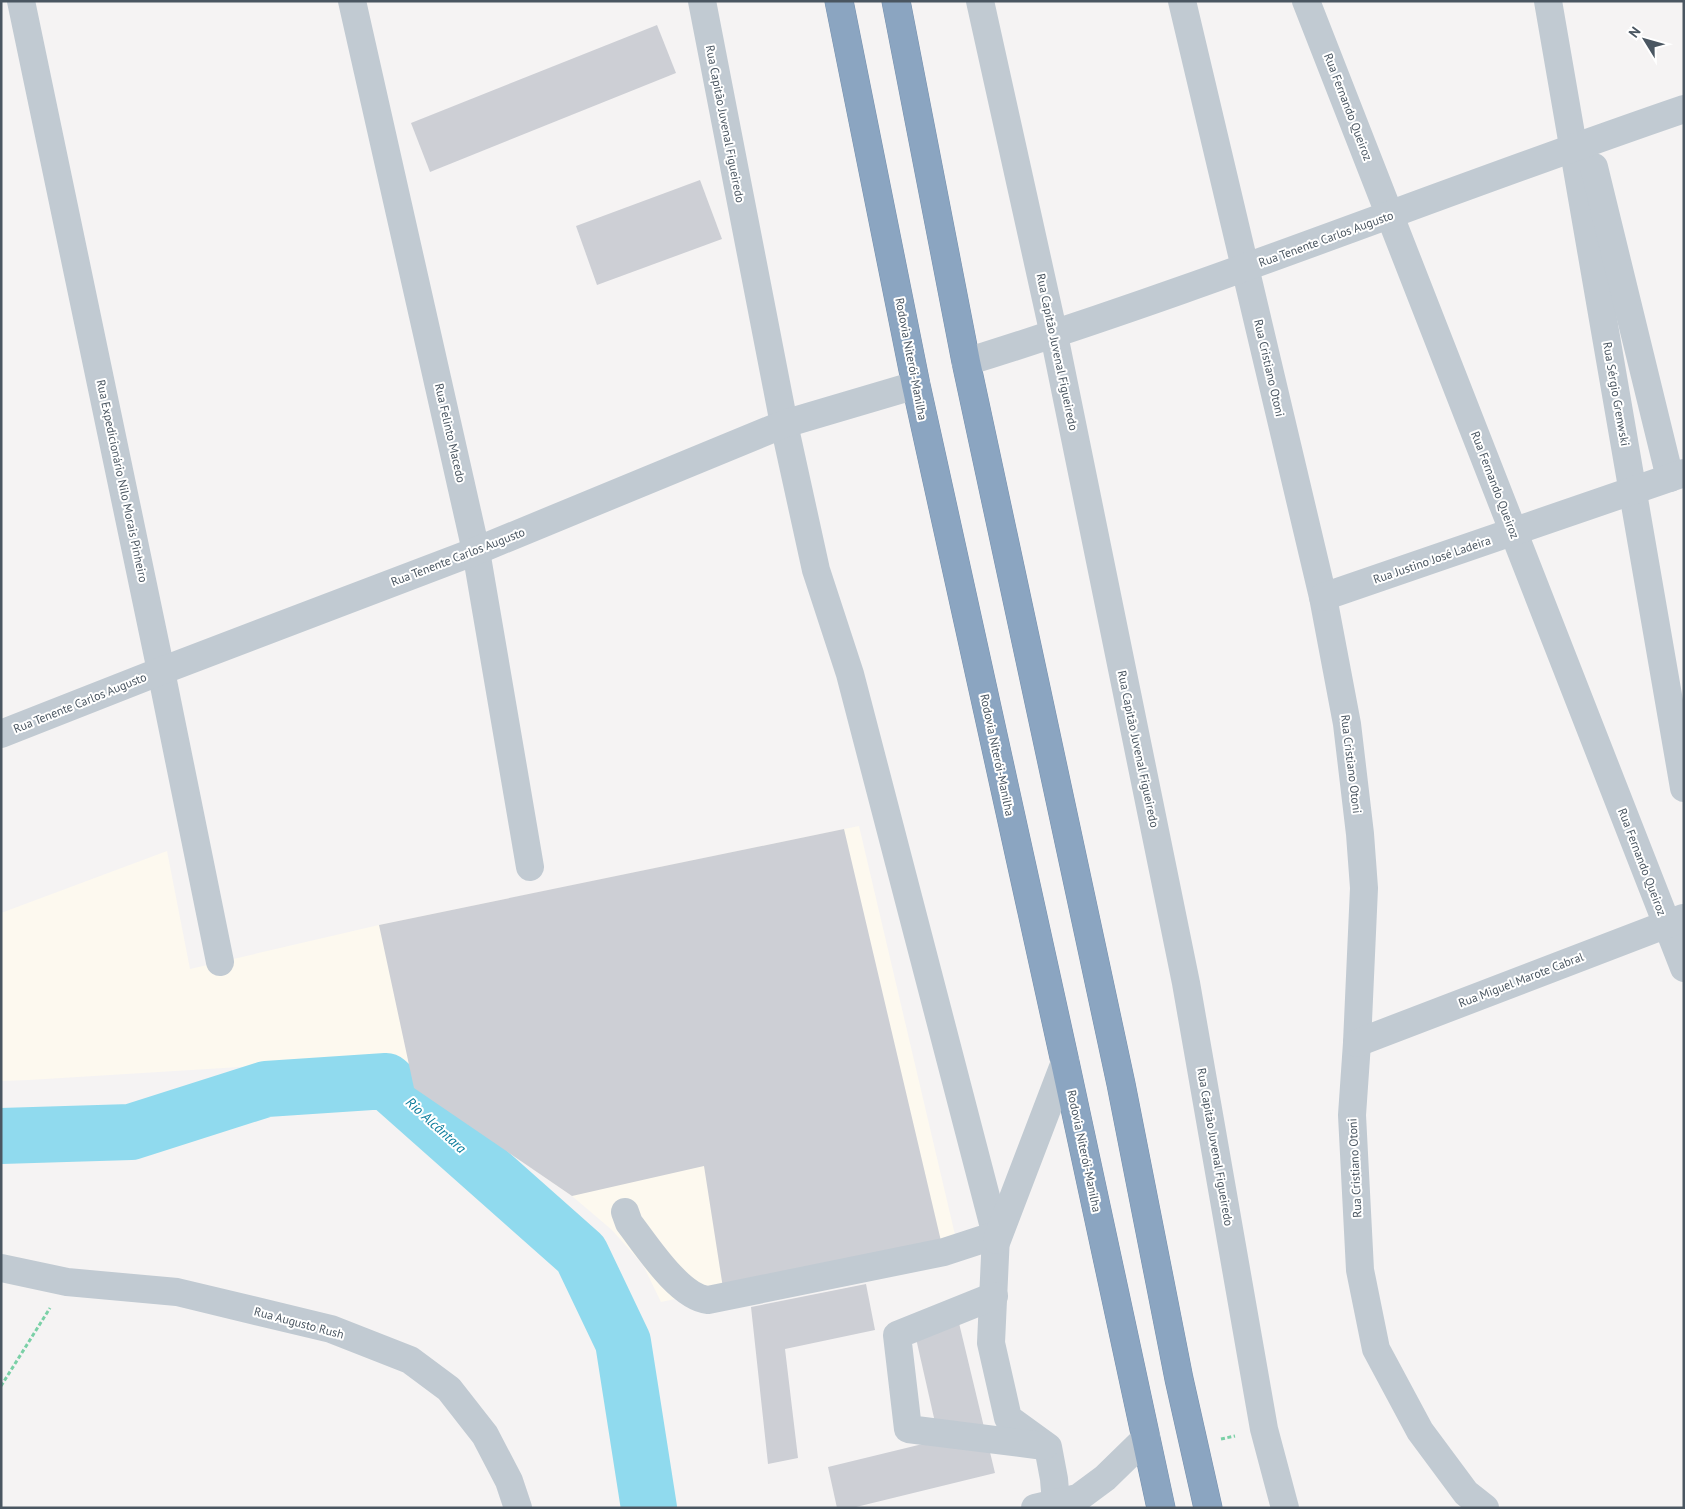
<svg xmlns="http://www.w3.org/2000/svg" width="1685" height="1509" font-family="'PT Sans',sans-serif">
<rect width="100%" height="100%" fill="#f5f3f3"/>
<polygon fill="#fdf9ef" points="859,826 956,1239 661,1302 643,1265 612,1230 572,1196 414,1088 367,1059 29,1080 1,1081 1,913 167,851 190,969 379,925"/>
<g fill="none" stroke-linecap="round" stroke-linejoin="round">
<polyline stroke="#90daee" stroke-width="56" points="1,1136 131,1132 266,1089 386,1081 581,1254 623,1342 649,1508"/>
</g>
<g fill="#cdcfd5">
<polygon points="657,25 676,73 430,172 411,123"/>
<polygon points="700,180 722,239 597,285 576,226"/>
<polygon points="844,829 941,1241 723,1288 704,1166 572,1196 414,1088 379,925"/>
<polygon points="866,1284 875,1330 785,1349 798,1458 768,1464 751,1307"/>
<polygon points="959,1323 995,1473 852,1508 837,1508 828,1467 939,1440 915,1334"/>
</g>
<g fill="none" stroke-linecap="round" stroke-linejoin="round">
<defs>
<g id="highway">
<polyline points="839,1 916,385 1065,1062 1161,1508"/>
<polyline points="896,1 966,362 1121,1084 1179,1379 1208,1508"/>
</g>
</defs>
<use href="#highway" stroke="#7690ad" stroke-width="29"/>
<g stroke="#7ad0a6" stroke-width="3" stroke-dasharray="4 2.5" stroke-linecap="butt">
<polyline points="1,1386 50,1308"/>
<polyline points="1221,1439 1235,1436"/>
</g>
<g stroke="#c1cad2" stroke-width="28">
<polyline points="21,1 161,671 220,962"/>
<polyline points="352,1 476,551 530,867"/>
<polyline points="702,1 784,424 816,570 850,674 996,1235 991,1343 1008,1418 1048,1447 1054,1479 1056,1503"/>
<polyline points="980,1 1054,335 1186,983 1264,1429 1285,1508"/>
<polyline points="1182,1 1323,597 1347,724 1360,834 1364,888 1357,1043 1352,1115 1360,1270 1376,1349 1420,1431 1466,1493 1485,1508"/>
<polyline points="1306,1 1684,968"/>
<polyline points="1548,1 1684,788"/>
<polyline points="1594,167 1670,478"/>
<path d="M966,362c242,-75 478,-171 718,-253"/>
<polyline points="1323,597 1684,473"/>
<polyline points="1,734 161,671 476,551 784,424 916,385"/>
<polyline points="1357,1043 1683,918"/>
<path d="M625,1212l4,11c17,22 50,74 79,77l236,-48 52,-17"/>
<polyline points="997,1240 1065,1062"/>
<polyline points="1,1268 67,1282 177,1292 331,1329 410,1360 449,1389 485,1435 509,1481 518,1508"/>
<polyline points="994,1296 897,1335 908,1429 1044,1446"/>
<polyline points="1035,1508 1078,1498 1105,1478 1146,1438"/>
</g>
<use href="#highway" stroke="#8ba5c1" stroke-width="28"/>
</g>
<g text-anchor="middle" stroke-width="4" stroke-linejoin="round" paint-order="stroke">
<g font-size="12" fill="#4a5661" stroke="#fff">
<text transform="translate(1348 107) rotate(69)" y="4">Rua Fernando Queiroz</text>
<text transform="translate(725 124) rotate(79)" y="4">Rua Capitão Juvenal Figueiredo</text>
<text transform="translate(1326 239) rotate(-20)" y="4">Rua Tenente Carlos Augusto</text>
<text transform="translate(1057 352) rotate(78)" y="4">Rua Capitão Juvenal Figueiredo</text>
<text transform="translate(911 359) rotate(79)" y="4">Rodovia Niterói-Manilha</text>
<text transform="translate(1269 368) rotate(77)" y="4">Rua Cristiano Otoni</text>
<text transform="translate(1616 394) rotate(80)" y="4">Rua Sérgio Grenwski</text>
<text transform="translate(450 433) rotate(77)" y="4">Rua Felinto Macedo</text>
<text transform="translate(122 481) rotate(78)" y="4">Rua Expedicionário Nilo Morais Pinheiro</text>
<text transform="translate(1495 485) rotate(69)" y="4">Rua Fernando Queiroz</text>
<text transform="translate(458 557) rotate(-21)" y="4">Rua Tenente Carlos Augusto</text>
<text transform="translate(1432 560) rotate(-19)" y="4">Rua Justino José Ladeira</text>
<text transform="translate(80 703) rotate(-22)" y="4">Rua Tenente Carlos Augusto</text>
<text transform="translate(1138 749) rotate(78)" y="4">Rua Capitão Juvenal Figueiredo</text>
<text transform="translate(997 755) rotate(78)" y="4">Rodovia Niterói-Manilha</text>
<text transform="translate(1351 764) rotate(83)" y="4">Rua Cristiano Otoni</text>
<text transform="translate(1642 862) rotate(69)" y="4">Rua Fernando Queiroz</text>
<text transform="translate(1521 980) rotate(-21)" y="4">Rua Miguel Marote Cabral</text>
<text transform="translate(1215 1147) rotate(80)" y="4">Rua Capitão Juvenal Figueiredo</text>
<text transform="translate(1084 1151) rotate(78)" y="4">Rodovia Niterói-Manilha</text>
<text transform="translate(1355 1168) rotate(-93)" y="4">Rua Cristiano Otoni</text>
<text transform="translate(299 1323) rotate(15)" y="4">Rua Augusto Rush</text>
</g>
<g font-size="14" font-style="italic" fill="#0c7c9b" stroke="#fff">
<text transform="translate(436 1125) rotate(42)" y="5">Rio Alcântara</text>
</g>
</g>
<rect width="1685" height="1509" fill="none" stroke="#4a5661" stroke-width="5"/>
<g transform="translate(1645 40) rotate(307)" stroke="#ffffff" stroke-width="4" paint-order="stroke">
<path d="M0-4L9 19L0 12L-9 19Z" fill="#4a5661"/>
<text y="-8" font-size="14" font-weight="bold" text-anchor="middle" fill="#4a5661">N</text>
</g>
</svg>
